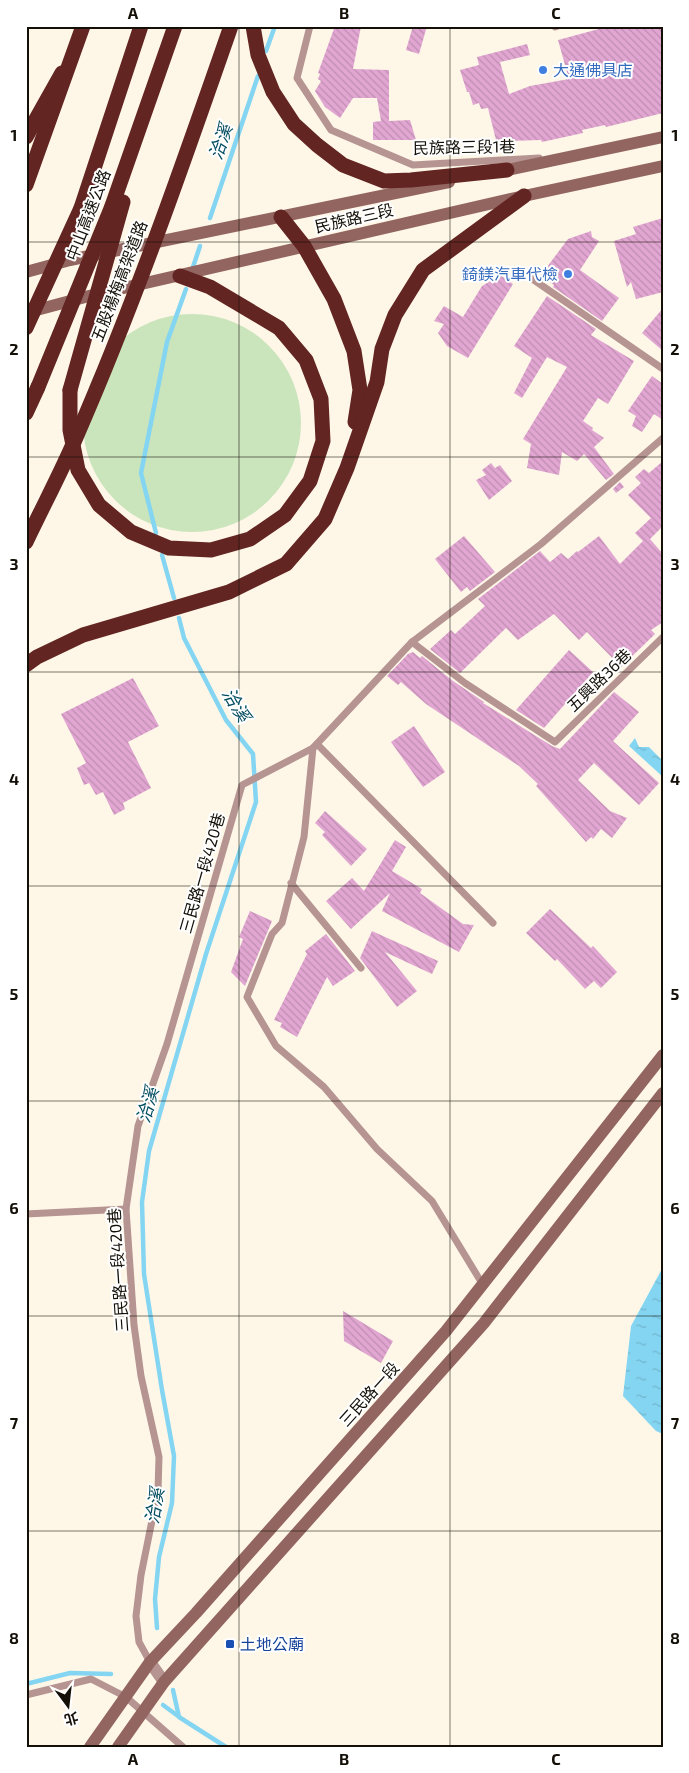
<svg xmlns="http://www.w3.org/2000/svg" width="689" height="1773" font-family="'Exo 2','Noto Sans TC',sans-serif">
<defs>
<pattern id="water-ripples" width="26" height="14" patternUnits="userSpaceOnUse" patternTransform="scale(1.25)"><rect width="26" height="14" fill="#84d5f2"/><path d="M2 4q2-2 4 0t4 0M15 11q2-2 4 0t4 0" fill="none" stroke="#71b6ce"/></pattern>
<pattern id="building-back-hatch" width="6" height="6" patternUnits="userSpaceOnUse" patternTransform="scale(1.25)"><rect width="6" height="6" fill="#e1a6d1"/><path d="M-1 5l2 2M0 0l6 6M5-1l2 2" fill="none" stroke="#c08eb2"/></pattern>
</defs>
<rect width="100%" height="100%" fill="#fef7e8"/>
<circle fill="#cae4bc" cx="192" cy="423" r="109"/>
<g fill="url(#water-ripples)">
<polygon points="635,738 639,747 649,747 663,761 663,777 629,746"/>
<polygon points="663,1267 663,1434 656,1431 623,1396 631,1326"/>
</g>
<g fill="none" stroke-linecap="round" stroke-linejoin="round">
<g stroke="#84d5f2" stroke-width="4.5">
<polyline points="266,51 275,26"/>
<polyline points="210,218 258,76"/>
<polyline points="192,270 200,246"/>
<polyline points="156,533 141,473 167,342 186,289"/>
<polyline points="162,555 174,598"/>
<polyline points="157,1628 155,1599 159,1557 172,1503 174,1456 162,1390 144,1274 142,1202 149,1151 206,954 256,802 253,754 226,720 184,638 179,618"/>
<polyline points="26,1684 70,1673 111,1674"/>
<polyline points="173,1690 179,1717 226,1747"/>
<polyline points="163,1705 178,1716"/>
</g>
</g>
<g fill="url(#building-back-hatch)">
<polygon points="335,26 361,26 353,69 389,70 389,121 410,120 416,140 373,140 373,122 381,121 377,98 353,98 340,118 325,107 315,91 321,81 318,79 320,74 318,73"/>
<polygon points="413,26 427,26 419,54 406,50"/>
<polygon points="610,26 663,26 663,113 606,127 605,125 582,130 583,133 542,142 541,140 507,141 497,144 488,108 481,109 479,103 473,105 469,92 467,92 460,70 479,65 477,57 527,44 530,55 500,62 509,94 530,86 569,79 558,40"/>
<polygon points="663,218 663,292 636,299 631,282 627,287 614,241 636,234 633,227"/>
<polygon points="591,231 592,237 599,241 580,270 619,298 602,321 553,287 554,285 541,275 568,239"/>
<polygon points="500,275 513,284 468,358 447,346 438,333 444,324 434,321 444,306 463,317 482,286"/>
<polygon points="547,296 596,329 591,335 634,361 608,404 598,398 583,421 593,428 592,430 604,438 594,447 614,474 606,480 584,454 577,461 562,452 559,475 527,468 531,444 523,439 567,367 547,357 522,398 514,393 532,358 514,346"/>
<polygon points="663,308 663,351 642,333"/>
<polygon points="652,376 663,384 663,420 654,414 642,432 632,426 636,416 628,411"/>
<polygon points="663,461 663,530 661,528 650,539 663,554 663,622 651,630 655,634 621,667 587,632 579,640 554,614 518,640 506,628 460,673 430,649 451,630 455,634 485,606 478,599 540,551 550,562 561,553 568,559 577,551 578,552 599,536 620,564 643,541 635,533 651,518 628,495 641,483 635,477 644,469 649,473"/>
<polygon points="491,463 495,468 500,465 512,481 489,500 476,480 486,475 482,470"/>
<polygon points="620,482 624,487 616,493 613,489"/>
<polygon points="464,536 495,572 470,591 467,587 461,592 435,559"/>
<polygon points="569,650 593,672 544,728 516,710"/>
<polygon points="413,652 420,658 422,656 453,681 484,702 483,703 552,746 560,749 614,692 639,712 613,741 659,783 639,805 594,763 578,780 610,811 627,818 612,838 601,829 593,839 591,837 586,842 536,786 538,784 519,766 426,704 401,682 398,685 387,676 408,654"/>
<polygon points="133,678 159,726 128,742 151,788 123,803 125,809 114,815 103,792 96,795 89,783 84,785 77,768 86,763 61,714"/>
<polygon points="414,726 445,772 423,787 391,742"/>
<polygon points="325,811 367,849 351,866 322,835 325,832 315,823"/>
<polygon points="395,840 406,847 392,871 422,889 420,893 463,924 474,925 459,952 382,911 390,893 351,929 326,901 352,878 364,891"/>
<polygon points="550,909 591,948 593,946 617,972 601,988 594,981 585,989 557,959 555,961 526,933"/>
<polygon points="250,911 272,921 245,986 231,972 243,939 239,937"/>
<polygon points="372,931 438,961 432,974 385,952 417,991 397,1007 360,958"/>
<polygon points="326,934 355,971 333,986 327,977 297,1037 280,1027 282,1023 274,1020 307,954 305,951"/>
<polygon points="343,1311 393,1341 381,1363 344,1341"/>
</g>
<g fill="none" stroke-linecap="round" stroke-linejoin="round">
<g stroke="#b59491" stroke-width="7">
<polyline points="310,26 297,78 331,130 413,165 539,158"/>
<polyline points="555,27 558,26"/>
<polyline points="531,278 663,369"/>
<polyline points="412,642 465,683 555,742 663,637"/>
<polyline points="317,744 493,923"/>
<polyline points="291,883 361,968"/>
<polyline points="26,1214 126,1209"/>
<polyline points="483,1285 432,1201 377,1149 324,1087 276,1046 247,997 272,934 282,923 304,837 313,748 412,642 541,544 663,438"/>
<polyline points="150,1662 139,1642 136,1616 141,1575 158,1491 159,1457 141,1376 134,1325 126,1209 138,1126 167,1044 242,785 313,748"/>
<polyline points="26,1695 91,1679 126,1697 183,1747"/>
</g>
<polyline stroke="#b59491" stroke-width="12" points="150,1662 164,1682"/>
<g stroke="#936560" stroke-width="12">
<polyline points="498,172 663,137"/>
<polyline points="26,272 70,260 449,182"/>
<polyline points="29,312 89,296 524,196 663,166"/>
<polyline points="90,1747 150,1662 196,1613 446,1331 663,1055"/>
<polyline points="118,1747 164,1682 484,1323 663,1093"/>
</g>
<g stroke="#622522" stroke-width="15">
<polyline points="253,26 258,55 273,92 294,124 317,145 343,165 384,181 411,180 507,170"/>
<polyline points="26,137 62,73"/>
<polyline points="112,206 175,26"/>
<polyline points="81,208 141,26"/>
<polyline points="281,217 304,246 334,299 354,351 360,390 355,422"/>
<polyline points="70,390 70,430 78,470 99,505 131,532 169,548 211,550 250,539 285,515 310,481 323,441 321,399 306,360 279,328 210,287 180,276"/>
<polyline points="26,413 38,387"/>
<polyline points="26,665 37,657 83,635 229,592 286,564 325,519 347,468 377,382 382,349 395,315 423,270 524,196"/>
</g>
<g stroke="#622522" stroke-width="15">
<polyline points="26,185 83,26"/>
<polyline points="26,328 81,208"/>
<polyline points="38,387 112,206"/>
<polyline points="70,390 123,202"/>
<path d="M26,542c17,-36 36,-71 51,-107 58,-133 106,-271 154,-409"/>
</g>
</g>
<path fill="none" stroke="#141008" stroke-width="1" stroke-opacity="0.55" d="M239,26v1721M450,26v1721M26,242h637M26,457h637M26,672h637M26,886h637M26,1101h637M26,1316h637M26,1531h637"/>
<g fill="#3f7fe0" stroke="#fff" stroke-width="2">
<circle cx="543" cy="70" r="5"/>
<circle cx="568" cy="274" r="5"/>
</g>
<rect fill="#1a4fb4" stroke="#fff" stroke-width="2" x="225" y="1639" width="10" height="10" rx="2.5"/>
<g text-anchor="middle" stroke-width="4" stroke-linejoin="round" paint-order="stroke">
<g font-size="16" fill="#366cbe" stroke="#fff" text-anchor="start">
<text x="553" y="76">大通佛具店</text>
<text x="558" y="280" text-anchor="end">錡鎂汽車代檢</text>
</g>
<g font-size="16" fill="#141008" stroke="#fff">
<text transform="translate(464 147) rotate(-1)" y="6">民族路三段1巷</text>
<text transform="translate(88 215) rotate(-69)" y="6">中山高速公路</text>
<text transform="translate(354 218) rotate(-13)" y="6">民族路三段</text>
<text transform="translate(119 281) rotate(-69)" y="6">五股楊梅高架道路</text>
<text transform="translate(599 680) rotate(-44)" y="6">五興路36巷</text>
<text transform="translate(202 873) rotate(-74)" y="6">三民路一段420巷</text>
<text transform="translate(118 1270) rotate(-94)" y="6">三民路一段420巷</text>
<text transform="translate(369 1394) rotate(-48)" y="6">三民路一段</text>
</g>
<g font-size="16" fill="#164399" stroke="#fff" text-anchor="start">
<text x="240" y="1650">土地公廟</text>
</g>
<g font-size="18" font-style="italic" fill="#054e62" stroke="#fff">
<text transform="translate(221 142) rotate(-71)" y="6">洽溪</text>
<text transform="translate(236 705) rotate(59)" y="6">洽溪</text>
<text transform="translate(148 1105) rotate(-74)" y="6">洽溪</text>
<text transform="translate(155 1506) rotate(-81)" y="6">洽溪</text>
</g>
</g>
<rect width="689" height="1773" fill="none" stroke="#ffffff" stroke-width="55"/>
<g transform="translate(68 1706) rotate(165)" stroke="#ffffff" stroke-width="4" paint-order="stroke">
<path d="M0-4L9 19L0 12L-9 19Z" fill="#141008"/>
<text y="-8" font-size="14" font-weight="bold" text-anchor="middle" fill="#141008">北</text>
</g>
<rect x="28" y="28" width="634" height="1718" fill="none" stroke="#141008" stroke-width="2"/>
<g font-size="16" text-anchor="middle" font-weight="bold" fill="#141008">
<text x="133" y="19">A</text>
<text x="344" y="19">B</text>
<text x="556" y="19">C</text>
<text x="14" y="141">1</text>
<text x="675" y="141">1</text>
<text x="14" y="355">2</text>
<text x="675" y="355">2</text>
<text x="14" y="570">3</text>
<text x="675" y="570">3</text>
<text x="14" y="785">4</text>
<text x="675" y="785">4</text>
<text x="14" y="1000">5</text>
<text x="675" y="1000">5</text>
<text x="14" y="1214">6</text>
<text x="675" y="1214">6</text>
<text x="14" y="1429">7</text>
<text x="675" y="1429">7</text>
<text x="14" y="1644">8</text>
<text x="675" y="1644">8</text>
<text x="133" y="1765">A</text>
<text x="344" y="1765">B</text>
<text x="556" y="1765">C</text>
</g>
</svg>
